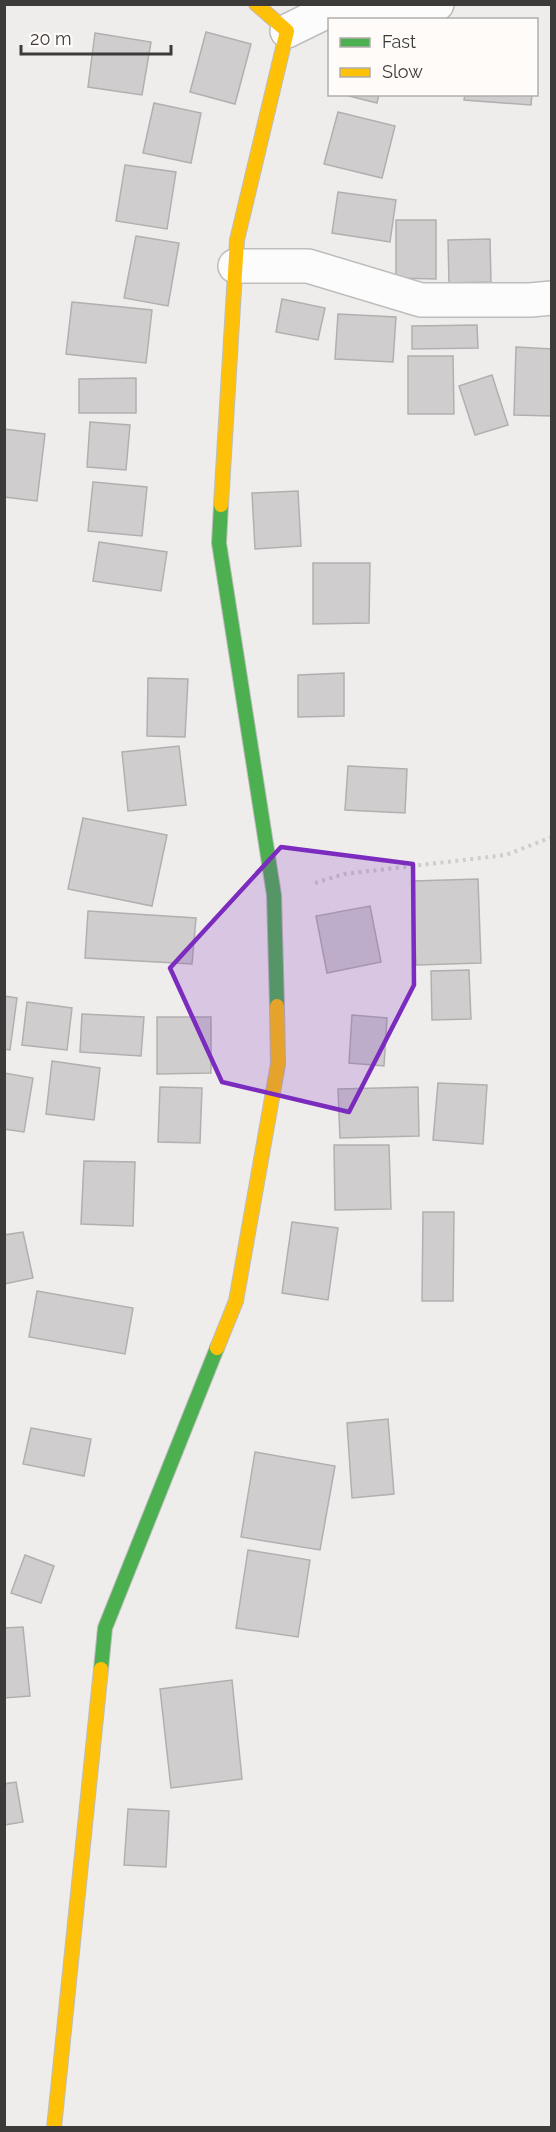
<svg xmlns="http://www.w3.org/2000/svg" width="556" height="2132" font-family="Raleway,sans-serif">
<rect width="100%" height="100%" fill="#efedec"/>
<g fill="#cfcdcd" stroke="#b1b0af" stroke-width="1.5">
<polygon points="206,32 251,44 235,104 190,92"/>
<polygon points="95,33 151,42 142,95 88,87"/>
<polygon points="341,94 379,94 377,103"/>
<polygon points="465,94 532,94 531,105 464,100"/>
<polygon points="154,103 201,113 191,163 143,153"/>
<polygon points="338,112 395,126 382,178 324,164"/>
<polygon points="125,165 176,172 167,229 116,221"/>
<polygon points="338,192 396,200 390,242 332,233"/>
<polygon points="396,220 436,220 436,279 396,278"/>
<polygon points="136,236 179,243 168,306 124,298"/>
<polygon points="490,239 491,282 449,283 448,240"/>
<polygon points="282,299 325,308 318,340 276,332"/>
<polygon points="72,302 152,310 146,363 66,354"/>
<polygon points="338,314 396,317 393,362 335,359"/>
<polygon points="477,325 478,348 412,349 412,326"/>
<polygon points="516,347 552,349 552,416 514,415"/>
<polygon points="408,356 453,356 454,414 408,414"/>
<polygon points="492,375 508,425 475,435 459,386"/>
<polygon points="136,378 136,413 79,413 79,379"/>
<polygon points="90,422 130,425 126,470 87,467"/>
<polygon points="4,429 45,434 37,501 4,497"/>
<polygon points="93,482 147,487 142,536 88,531"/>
<polygon points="298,491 301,546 255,549 252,493"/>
<polygon points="99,542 167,552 161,591 93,581"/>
<polygon points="313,563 370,563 369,623 313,624"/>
<polygon points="344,673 344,716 298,717 298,675"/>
<polygon points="148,678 188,679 185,737 147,736"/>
<polygon points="179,746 186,805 128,811 122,752"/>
<polygon points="348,766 407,769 405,813 345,810"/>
<polygon points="83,818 167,835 152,906 68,889"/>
<polygon points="478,879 481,963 416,965 413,881"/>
<polygon points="370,906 381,962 327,973 316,916"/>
<polygon points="88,911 196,918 192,964 85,958"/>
<polygon points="469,970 471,1019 432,1020 431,971"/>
<polygon points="4,996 17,998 10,1050 4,1049"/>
<polygon points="27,1002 72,1008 67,1050 22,1045"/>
<polygon points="82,1014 144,1017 141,1056 80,1052"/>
<polygon points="352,1015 387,1018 384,1066 349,1063"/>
<polygon points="157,1017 211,1017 211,1073 157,1074"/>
<polygon points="52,1061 100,1068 94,1120 46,1114"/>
<polygon points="4,1073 33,1078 24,1132 4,1129"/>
<polygon points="438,1083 487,1085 483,1144 433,1140"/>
<polygon points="160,1087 202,1088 200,1143 158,1142"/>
<polygon points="418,1087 419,1136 340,1138 338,1089"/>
<polygon points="334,1145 389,1145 391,1209 335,1210"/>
<polygon points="84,1161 135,1162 133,1226 81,1224"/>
<polygon points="423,1212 454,1212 453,1301 422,1301"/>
<polygon points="292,1222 338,1228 328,1300 282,1293"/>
<polygon points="23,1232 33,1278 4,1284 4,1235"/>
<polygon points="37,1291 133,1308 125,1354 29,1337"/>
<polygon points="388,1419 394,1494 352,1498 347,1423"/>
<polygon points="31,1428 91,1439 84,1476 23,1464"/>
<polygon points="255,1452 335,1466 320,1550 241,1537"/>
<polygon points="248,1550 310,1560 298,1637 236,1628"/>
<polygon points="25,1555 54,1566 41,1603 11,1593"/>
<polygon points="23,1627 30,1696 4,1698 4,1628"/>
<polygon points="232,1680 242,1779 171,1788 160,1689"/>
<polygon points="16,1782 23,1822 4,1825 4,1784"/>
<polygon points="128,1809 169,1811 166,1867 124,1865"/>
</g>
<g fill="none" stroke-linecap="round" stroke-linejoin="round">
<defs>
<g id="street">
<polyline points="287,31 338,6 409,13 437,4"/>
<polyline points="235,266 308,266 421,300 530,300 552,298"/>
</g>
<g id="fast">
<polyline points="221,505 219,543 274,895 277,1006"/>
<polyline points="101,1669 105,1628 217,1348"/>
</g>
<g id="slow">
<polyline points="221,505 237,240 287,31 256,4"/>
<polyline points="217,1348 236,1301 278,1064 277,1006"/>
<polyline points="54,2128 101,1669"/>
</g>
</defs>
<use href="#street" stroke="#bebdbc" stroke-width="36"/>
<use href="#fast" stroke="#bebdbc" stroke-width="16"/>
<use href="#slow" stroke="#bebdbc" stroke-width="16"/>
<polyline stroke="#cecdcd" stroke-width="4" stroke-dasharray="3 4.5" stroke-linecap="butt" points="315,883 344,874 506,855 552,837"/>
<use href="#street" stroke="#fdfcfc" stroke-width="33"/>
<use href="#fast" stroke="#4caf50" stroke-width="14"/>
<use href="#slow" stroke="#ffc107" stroke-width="14"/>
</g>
<path fill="#7b2cbf" fill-opacity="0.2" stroke="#7b2cbf" stroke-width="4.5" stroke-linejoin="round" d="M281,847l132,17 1,121 -65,127 -127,-30 -52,-114z"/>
<rect width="556" height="2132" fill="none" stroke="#3c3b3a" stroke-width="12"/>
<rect x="328" y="18" width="210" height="78" fill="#fefbf8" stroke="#b0aeac" stroke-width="1.5"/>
<rect x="340" y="38" width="30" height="9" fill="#4caf50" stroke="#b0aeac" stroke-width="1.5"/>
<text x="382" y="48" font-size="18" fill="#3c3b3a">Fast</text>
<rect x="340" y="68" width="30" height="9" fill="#ffc107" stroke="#b0aeac" stroke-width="1.5"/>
<text x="382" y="78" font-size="18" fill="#3c3b3a">Slow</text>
<path d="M21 45v9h150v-9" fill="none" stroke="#3c3b3a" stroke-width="3"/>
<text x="30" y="45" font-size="18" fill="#3c3b3a" stroke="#fefbf8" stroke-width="4.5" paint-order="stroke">20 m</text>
</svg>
